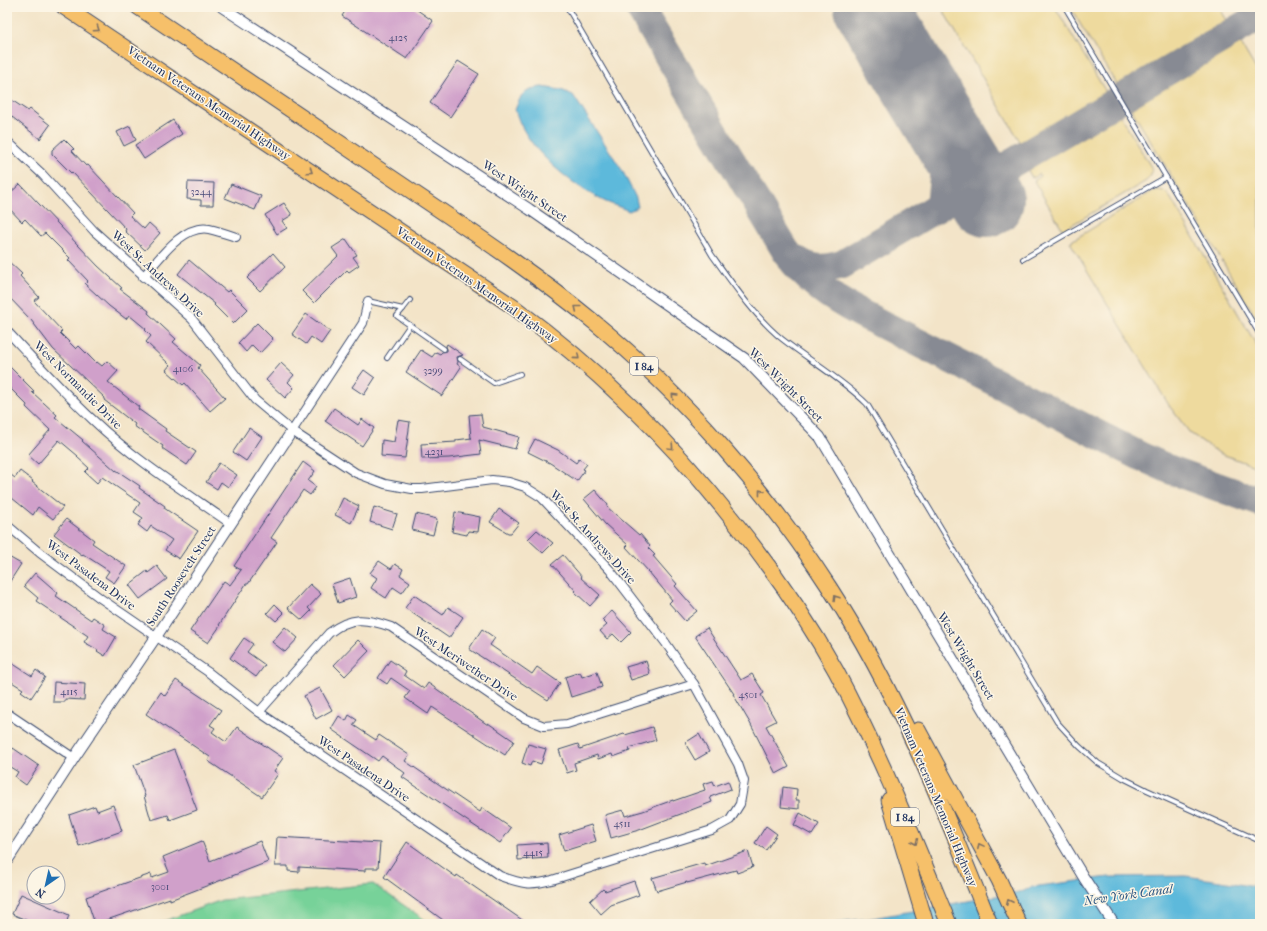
<svg xmlns="http://www.w3.org/2000/svg" width="1267" height="931" font-family="'IM FELL French Canon',serif">
<rect width="100%" height="100%" fill="#fcf5e5"/>
<filter id="ink" filterUnits="userSpaceOnUse"><feTurbulence type="fractalNoise" baseFrequency=".025" numOctaves="2"/><feDisplacementMap in="SourceGraphic" scale="8" xChannelSelector="R" yChannelSelector="G"/><feConvolveMatrix kernelMatrix="1 2 1 2 8 2 1 2 1" color-interpolation-filters="sRGB"/></filter>
<filter id="wash" filterUnits="userSpaceOnUse"><feTurbulence type="fractalNoise" baseFrequency=".012" numOctaves="4" result="noise"/><feDisplacementMap in="SourceGraphic" scale="16" xChannelSelector="R" yChannelSelector="G"/><feGaussianBlur stdDeviation="0.9" result="paint"/><feColorMatrix in="noise" values="0 0 0 0 0 0 0 0 0 0 0 0 0 0 0 0 0 1.4 0 .05"/><feComposite in="paint" operator="in"/></filter>
<g filter="url(#wash)">
<rect width="100%" height="100%" fill="#f3e4c8"/>
<polygon fill="#77d299" stroke="#49807c" points="373,884 431,924 156,924 222,900"/>
<g fill="#eeda9e" stroke="#84847e">
<path d="M941,7h114l96,160c2,7 0,9 -5,14l-83,49 -29,-49 7,-5 -1,-2 -8,4 -10,-19 6,-4z"/>
<polygon points="1070,7 1219,7 1260,76 1260,324"/>
<polygon points="1159,190 1164,191 1170,197 1260,351 1260,468 1219,453 1190,433 1170,407 1070,242 1153,191"/>
</g>
<g fill="#5db9db" stroke="#3c749c">
<path d="M542,87l19,3 12,5 49,75 14,28 2,9 -9,4c-7,-3 -15,-6 -23,-9 -30,-14 -69,-45 -84,-75 -3,-5 -5,-12 -7,-17 7,-17 8,-21 27,-23z"/>
<polygon points="1186,876 1227,882 1260,888 1260,924 1188,924 1164,921 1126,924 821,924 873,918 1024,891 1031,887 1109,877"/>
</g>
<g fill="none" stroke-linecap="round" stroke-linejoin="round">
<g stroke="#878a93" stroke-width="29">
<path d="M639,7l148,246c18,27 45,45 73,60l280,143 31,14 89,32"/>
<polyline points="933,210 1260,16"/>
<path d="M791,256c17,14 32,15 52,8l95,-57 3,-7 7,-65"/>
</g>
<polyline stroke="#878a93" stroke-width="74" points="871,7 987,200"/>
</g>
<g id="blocks">
<g fill="#d0a0ca">
<polygon points="348,7 413,7 433,21 407,59 342,16"/>
<polygon points="458,61 479,74 450,117 430,103"/>
<polygon points="7,97 28,111 30,109 50,125 40,139 7,113"/>
<polygon points="173,120 182,134 144,159 135,145"/>
<polygon points="130,126 136,140 124,146 117,132"/>
<polygon points="64,139 74,149 72,151 86,166 88,165 133,213 130,216 144,229 149,223 160,233 145,250 125,231 126,229 72,172 71,173 52,154 52,150"/>
<polygon points="188,182 214,183 213,205 201,205 201,200 187,199"/>
<polygon points="20,184 98,266 122,288 120,289 149,311 148,313 176,339 173,342 200,365 198,368 225,398 210,411 185,383 183,385 166,370 170,365 146,342 151,336 145,330 146,329 129,315 126,319 109,306 85,284 88,281 68,260 70,258 45,233 41,236 25,219 22,222 7,206 7,196"/>
<polygon points="231,184 261,196 255,210 225,198"/>
<polygon points="284,203 292,215 282,221 287,228 277,234 265,215"/>
<polygon points="346,239 357,255 353,257 359,265 349,272 347,270 314,303 302,291 338,256 332,248"/>
<polygon points="273,253 285,267 260,291 247,278"/>
<polygon points="7,260 22,274 20,276 39,297 34,301 62,331 60,333 76,349 79,346 96,363 97,362 102,366 107,361 118,371 108,382 139,407 138,409 166,429 165,431 196,452 187,465 162,448 163,446 134,426 135,424 104,400 105,398 53,349 31,320 7,295"/>
<polygon points="189,260 227,292 229,290 248,309 233,324 214,305 215,304 178,274"/>
<polygon points="306,314 330,331 321,344 311,337 306,344 292,334"/>
<polygon points="257,323 273,339 260,353 252,345 246,352 238,343"/>
<polygon points="447,344 463,355 457,357 458,362 457,364 461,367 442,396 406,372 421,350 432,357 436,352 440,354 442,352 447,351 447,349 446,346"/>
<polygon points="281,363 294,375 288,382 294,388 285,398 266,380"/>
<polygon points="7,364 34,391 32,392 57,415 55,417 83,440 82,441 116,471 116,470 140,486 139,488 165,506 164,508 198,531 179,559 165,550 172,540 151,526 147,532 138,525 143,518 134,512 140,503 102,477 97,483 85,472 89,468 77,457 78,456 59,440 38,464 28,455 50,430 26,407 27,405 7,385"/>
<polygon points="364,370 375,378 364,395 352,387"/>
<polygon points="334,408 358,425 362,419 374,428 362,446 325,421"/>
<polygon points="481,414 483,427 519,437 515,449 479,440 481,454 449,458 422,459 421,444 456,442 456,440 472,438 471,438 469,415"/>
<polygon points="398,420 410,422 405,458 381,456 382,440 394,442"/>
<polygon points="249,428 262,437 246,461 233,452"/>
<polygon points="535,439 558,450 576,463 579,459 587,464 583,469 585,470 577,481 550,463 528,452"/>
<polygon points="303,462 315,471 308,481 316,487 310,495 303,490 271,538 277,542 248,584 246,584 219,625 220,626 208,643 190,631 224,581 230,585 241,570 234,566"/>
<polygon points="219,463 237,475 228,487 221,482 217,489 206,482"/>
<polygon points="20,471 33,481 32,482 63,507 53,519 38,507 33,515 7,494 7,472 15,478"/>
<polygon points="595,490 608,505 607,507 639,535 640,534 650,546 648,548 655,555 653,556 677,584 675,586 697,611 685,621 669,603 672,600 649,572 626,547 628,545 605,524 584,499"/>
<polygon points="343,498 359,506 351,523 335,515"/>
<polygon points="374,507 397,514 392,529 370,522"/>
<polygon points="499,509 519,523 511,533 508,533 490,522"/>
<polygon points="455,512 480,517 478,532 468,531 467,535 452,532"/>
<polygon points="416,514 437,519 433,535 412,530"/>
<polygon points="66,519 94,540 92,543 126,566 114,583 105,577 109,571 83,554 82,555 54,534"/>
<polygon points="537,530 553,543 543,553 528,539"/>
<polygon points="563,555 582,577 581,578 600,595 590,606 575,592 576,591 552,564"/>
<polygon points="7,556 21,564 7,586"/>
<polygon points="379,561 391,569 395,564 403,569 400,575 410,582 402,593 393,587 386,598 371,588 377,578 370,573"/>
<polygon points="157,566 167,579 140,599 129,585 147,571 148,573"/>
<polygon points="35,573 58,593 56,596 91,620 93,617 105,625 103,629 116,637 105,656 97,651 98,650 84,642 88,636 36,601 38,598 24,586"/>
<polygon points="350,578 356,597 338,603 332,584"/>
<polygon points="310,584 321,594 308,608 311,611 302,620 288,608"/>
<polygon points="414,595 443,615 448,607 463,617 449,638 405,608"/>
<polygon points="275,604 284,613 276,621 267,613"/>
<polygon points="612,611 631,632 621,642 613,634 607,639 600,631 607,625 602,620"/>
<polygon points="285,627 298,638 285,652 272,642"/>
<polygon points="707,628 741,680 752,674 764,693 761,695 776,721 766,726 789,767 776,774 750,723 733,694 734,694 695,636"/>
<polygon points="482,629 495,638 490,645 532,674 537,667 560,683 548,700 469,649"/>
<polygon points="244,638 253,644 247,652 265,665 256,677 230,658"/>
<polygon points="358,640 369,651 345,676 334,665"/>
<polygon points="7,660 32,676 36,670 45,677 31,698 21,691 23,689 7,679"/>
<polygon points="390,660 406,671 404,675 424,689 428,683 488,725 488,723 514,741 505,755 432,707 428,714 405,698 410,691 391,678 387,684 378,678"/>
<polygon points="646,661 650,674 631,680 626,667"/>
<polygon points="580,672 582,677 597,672 602,687 571,697 565,677"/>
<polygon points="176,680 221,710 210,725 215,728 212,732 226,742 237,727 283,758 274,771 278,774 262,797 208,761 210,757 146,714 161,692 165,696"/>
<polygon points="54,682 85,684 84,700 65,699 65,702 53,702"/>
<polygon points="320,688 332,710 316,719 304,696"/>
<polygon points="349,715 357,720 353,725 376,740 379,735 409,755 405,761 440,785 480,812 482,808 511,828 500,843 402,777 405,773 382,756 378,761 331,729 339,716 346,721"/>
<polygon points="652,727 656,740 629,748 630,751 613,757 612,754 598,759 597,755 574,763 576,770 567,773 559,750 578,744 580,749 624,734 625,735"/>
<polygon points="699,734 709,752 695,760 685,743"/>
<polygon points="528,744 546,749 541,764 532,761 530,766 522,763"/>
<polygon points="13,748 39,766 26,785 15,777 18,772 7,765 7,757"/>
<polygon points="174,750 197,810 170,820 168,815 151,820 144,796 145,796 134,765"/>
<polygon points="713,781 715,786 728,781 731,789 710,797 712,802 639,830 611,838 605,815 623,810 625,816 643,811 673,800 673,801 705,790 703,784"/>
<polygon points="783,787 797,789 796,800 799,800 799,809 781,807"/>
<polygon points="113,805 122,831 79,846 69,815 95,806 97,811"/>
<polygon points="800,813 819,824 812,835 794,825"/>
<polygon points="591,825 596,841 564,851 559,835"/>
<polygon points="766,826 777,834 766,850 755,843"/>
<polygon points="277,837 380,843 378,868 365,868 365,871 299,867 299,872 288,871 288,866 275,866"/>
<polygon points="202,841 210,861 260,841 268,862 170,900 170,898 95,924 86,897 151,874 152,878 169,872 163,857"/>
<polygon points="407,842 456,877 457,875 528,924 440,924 443,920 384,877"/>
<polygon points="547,843 548,858 518,860 517,845"/>
<polygon points="748,851 753,867 737,873 736,870 687,883 687,882 657,891 652,878 704,863 705,866"/>
<polygon points="634,881 639,895 611,905 601,914 590,901 603,889 605,891"/>
<polygon points="21,894 69,915 66,924 35,924 12,914"/>
</g>
</g>
</g>
<g filter="url(#ink)">
<use href="#blocks" fill-opacity="0" stroke="#3b4a6e" stroke-width="1"/>
<g fill="none" stroke-linecap="round" stroke-linejoin="round">
<defs>
<g id="service">
<path d="M567,7l145,248c20,28 43,62 70,84 28,22 60,40 85,65l190,318 22,24 19,17 25,15 24,12 113,51"/>
<polyline points="1065,7 1260,335"/>
<polyline points="1023,259 1166,177"/>
<polyline points="368,301 403,309 397,316 444,349"/>
<polyline points="403,309 410,300"/>
<polyline points="387,358 410,325"/>
<polyline points="460,359 494,383 520,374"/>
</g>
<g id="minor">
<path d="M7,141l35,33 52,57 98,88 63,81 37,31 64,42 29,11 27,5h10l70,-9 17,2 16,5 16,10 69,73 55,72 29,42 44,80 6,17 -4,23 -10,16 -18,10 -160,50c-22,6 -30,4 -52,-4l-241,-164 -51,-40 -108,-74 -60,-45 -33,-28"/>
<path d="M143,277c16,-18 40,-53 66,-48 9,2 18,5 27,8"/>
<path d="M7,331c28,30 56,61 86,89 42,40 91,71 138,104"/>
<polyline points="292,431 363,323 368,301"/>
<path d="M259,712l70,-79c22,-17 37,-15 62,-6l133,91 20,8 23,-2 127,-40"/>
<polyline points="7,713 74,758"/>
</g>
<g id="tertiary">
<polyline points="222,7 529,209 744,358 820,437 1052,825 1084,878 1114,924"/>
<polyline points="7,861 74,758 156,637 292,431"/>
</g>
<g id="motorway">
<path d="M64,7l451,301c82,60 154,131 217,211 39,48 74,98 104,152 44,82 78,168 113,253"/>
<path d="M138,7c85,58 171,115 257,173 68,46 136,90 199,142 90,74 172,168 235,265 68,105 115,221 161,337"/>
<polyline points="918,730 999,880 1019,924"/>
<polyline points="889,800 926,924"/>
</g>
</defs>
<use href="#service" stroke="#3b4a6e" stroke-width="6"/>
<use href="#minor" stroke="#3b4a6e" stroke-width="10"/>
<use href="#tertiary" stroke="#3b4a6e" stroke-width="12"/>
<use href="#motorway" stroke="#3b4a6e" stroke-width="17"/>
<use href="#service" stroke="#fff" stroke-width="4"/>
<use href="#minor" stroke="#fff" stroke-width="8"/>
<use href="#tertiary" stroke="#fff" stroke-width="10"/>
<use href="#motorway" stroke="#f6c06b" stroke-width="15"/>
</g>
<defs><path id="oneway-chevron" d="M-2-3.5L2.5 0L-2 3.5" fill="none" stroke-width="1.6" stroke-linecap="round" stroke-linejoin="round"/></defs>
<g stroke="#7e7064">
<use href="#oneway-chevron" transform="translate(97 29) rotate(34)"/>
<use href="#oneway-chevron" transform="translate(310 171) rotate(34)"/>
<use href="#oneway-chevron" transform="translate(577 308) rotate(-141)"/>
<use href="#oneway-chevron" transform="translate(577 357) rotate(41)"/>
<use href="#oneway-chevron" transform="translate(674 396) rotate(-134)"/>
<use href="#oneway-chevron" transform="translate(671 447) rotate(47)"/>
<use href="#oneway-chevron" transform="translate(761 492) rotate(-128)"/>
<use href="#oneway-chevron" transform="translate(836 598) rotate(-122)"/>
<use href="#oneway-chevron" transform="translate(915 842) rotate(67)"/>
<use href="#oneway-chevron" transform="translate(980 846) rotate(-118)"/>
<use href="#oneway-chevron" transform="translate(1009 902) rotate(-115)"/>
</g>
</g>
<g text-anchor="middle" stroke-width="3" stroke-linejoin="round" paint-order="stroke">
<g font-size="10" fill="#484b79">
<text x="398" y="41">4125</text>
<text x="201" y="195">3244</text>
<text x="183" y="372">4106</text>
<text x="433" y="374">3299</text>
<text x="434" y="455">4231</text>
<text x="69" y="695">4115</text>
<text x="748" y="698">4501</text>
<text x="622" y="827">4511</text>
<text x="533" y="856">4415</text>
<text x="160" y="890">3001</text>
</g>
<g fill="#fcf5e5" stroke="#5e6a86" stroke-width="1">
<rect x="630" y="357" width="28" height="18" rx="3"/>
<rect x="891" y="808" width="28" height="18" rx="3"/>
</g>
<g font-size="11" font-weight="bold" fill="#1b2f5e">
<text x="644" y="370">I 84</text>
<text x="905" y="821">I 84</text>
</g>
<g font-size="12" fill="#1b2f5e" stroke="#fcf5e5">
<text transform="translate(209 103) rotate(34)" y="4">Vietnam Veterans Memorial Highway</text>
<text transform="translate(525 191) rotate(34)" y="4">West Wright Street</text>
<text transform="translate(158 274) rotate(43)" y="4">West St. Andrews Drive</text>
<text transform="translate(477 285) rotate(35)" y="4">Vietnam Veterans Memorial Highway</text>
<text transform="translate(78 385) rotate(45)" y="4">West Normandie Drive</text>
<text transform="translate(786 385) rotate(45)" y="4">West Wright Street</text>
<text transform="translate(593 537) rotate(48)" y="4">West St. Andrews Drive</text>
<text transform="translate(91 575) rotate(37)" y="4">West Pasadena Drive</text>
<text transform="translate(181 576) rotate(-57)" y="4">South Roosevelt Street</text>
<text transform="translate(966 656) rotate(59)" y="4">West Wright Street</text>
<text transform="translate(466 664) rotate(34)" y="4">West Meriwether Drive</text>
<text transform="translate(364 769) rotate(34)" y="4">West Pasadena Drive</text>
<text transform="translate(936 797) rotate(67)" y="4">Vietnam Veterans Memorial Highway</text>
</g>
<g font-size="13" font-style="italic" fill="#2f5884" stroke="#fcf5e5">
<text transform="translate(1128 894) rotate(-8)" y="5">New York Canal</text>
</g>
</g>
<rect width="1267" height="931" fill="none" stroke="#fcf5e5" stroke-width="24"/>
<g transform="translate(46 885) rotate(214)"><circle r="19" fill="#fcf5e5" stroke="#a2a6af"/>
<path d="M0-3L7 15L0 10L-7 15Z" fill="#1f6fb2"/>
<text y="-6" font-size="11" font-weight="bold" text-anchor="middle" fill="#1b2f5e">N</text>
</g>
</svg>
